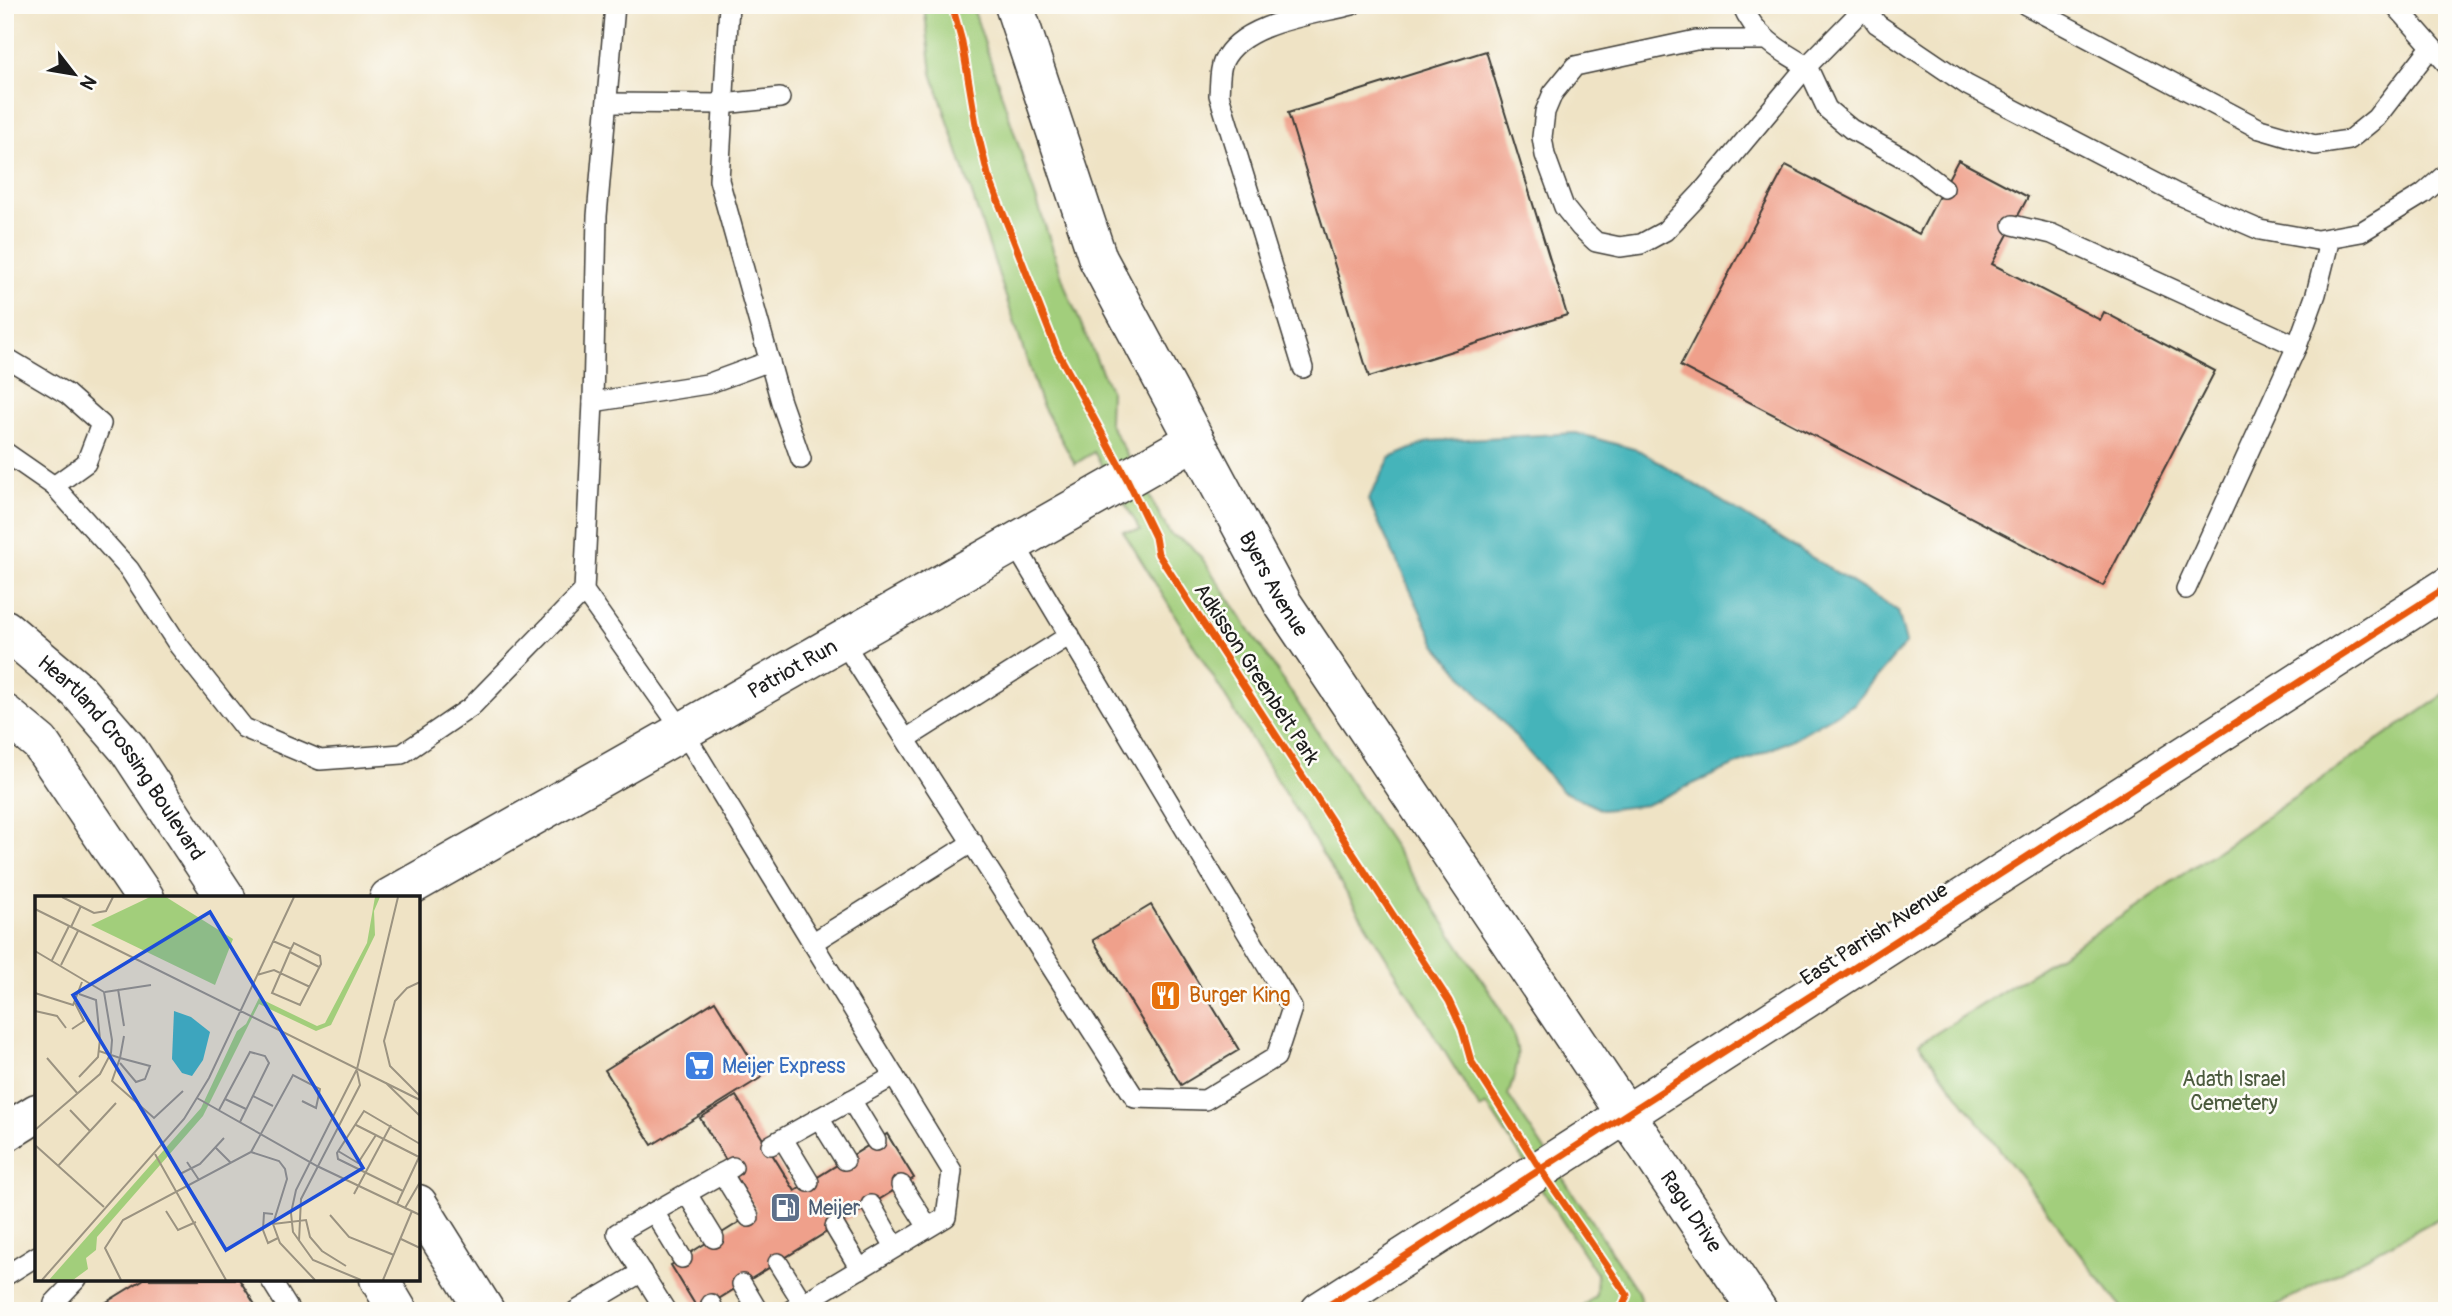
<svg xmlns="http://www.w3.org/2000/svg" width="2452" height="1316" font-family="Pangolin,sans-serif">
<rect width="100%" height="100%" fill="#fdfcf7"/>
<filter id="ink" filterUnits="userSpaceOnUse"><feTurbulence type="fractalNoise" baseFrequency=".0143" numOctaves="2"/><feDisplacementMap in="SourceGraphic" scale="14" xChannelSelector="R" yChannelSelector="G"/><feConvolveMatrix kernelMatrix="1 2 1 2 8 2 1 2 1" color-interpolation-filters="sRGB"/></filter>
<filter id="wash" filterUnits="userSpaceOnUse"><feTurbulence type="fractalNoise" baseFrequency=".00686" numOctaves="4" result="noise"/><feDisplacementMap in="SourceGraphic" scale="28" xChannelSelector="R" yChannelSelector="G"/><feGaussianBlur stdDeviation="1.57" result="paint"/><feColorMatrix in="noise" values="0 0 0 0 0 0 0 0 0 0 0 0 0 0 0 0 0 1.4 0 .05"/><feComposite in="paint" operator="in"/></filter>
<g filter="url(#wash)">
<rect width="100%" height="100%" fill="#efe3c5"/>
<g fill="#a2ce7b" stroke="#5f754c" stroke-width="2">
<path d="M924,5h48l95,287 43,98 -1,32 61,112 19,10 15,17 292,440c22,41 29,49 12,94l130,197 3,10 -2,9h-62l19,-16 1,-21 -110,-169 -7,4 -357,-578h18l-47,-79 -19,12 -34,-61 -109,-330z"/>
<polygon points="2447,693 2447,1214 2266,1311 2124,1311 1919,1044 2122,916"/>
</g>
<polygon fill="#44b4ba" stroke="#30686b" stroke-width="2" points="1576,433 1641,451 1898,611 1906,643 1854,704 1789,741 1646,805 1602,810 1562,791 1436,645 1368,500 1390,458 1430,441"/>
<g id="blocks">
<g fill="#efa08b">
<polygon points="1486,51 1567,315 1369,377 1288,113"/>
<polygon points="1958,160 2028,197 1992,264 2100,320 2104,312 2215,371 2103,586 1680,366 1786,165 1919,234"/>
<polygon points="1151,905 1239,1050 1181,1085 1093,940"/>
<polygon points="715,1001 762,1077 652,1145 605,1070"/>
<polygon points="736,1096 795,1191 887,1134 914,1178 699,1311 671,1265 757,1211 700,1118"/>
<polygon points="144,1279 239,1279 259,1311 92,1311"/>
</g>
</g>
</g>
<g filter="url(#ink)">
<use href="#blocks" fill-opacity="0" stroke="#3c3a35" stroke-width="2"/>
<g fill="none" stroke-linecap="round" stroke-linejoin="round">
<defs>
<g id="service">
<polyline points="615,5 597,216 593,402 584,591 683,731 952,1171 946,1217 790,1311"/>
<polyline points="729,5 719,180 781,402 801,459"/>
<path d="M1742,5c12,30 38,46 65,61l-106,127 -36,38 -24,13 -21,3 -24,-5 -16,-15 -16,-20 -19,-52 -3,-18 3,-25 8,-19 22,-27 121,-26h70"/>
<polyline points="1863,5 1877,24 1967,85 2175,193 2260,230 2317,240 2361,232 2423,194 2447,173"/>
<polyline points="1867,5 1807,66 1827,109 1851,129 1909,161 1944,188"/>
<polyline points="2026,5 2260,129 2315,145 2349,140 2376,118 2431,47"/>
<polyline points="2395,5 2447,64"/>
<polyline points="607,103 723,104 780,98"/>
<polyline points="2013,225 2052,234 2297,346"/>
<polyline points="5,357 67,394 101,424 86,463 54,486"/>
<path d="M1303,368l-84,-273c1,-10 0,-24 4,-33 18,-40 91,-47 129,-57"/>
<polyline points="593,402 707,384 770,361"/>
<polyline points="5,452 54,486 129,569 179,646 244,728 320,760 402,754 471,707 584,591"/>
<polyline points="2186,589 2297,346 2316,294 2330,238"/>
<polyline points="842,640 1135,1098 1205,1100 1276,1057 1292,1008 1014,543"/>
<polyline points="906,739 1070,635"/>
<polyline points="812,943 973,842"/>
<polyline points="851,1100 876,1141"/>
<polyline points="819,1118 845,1160"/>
<polyline points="783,1139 809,1182"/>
<polyline points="771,1145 894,1076"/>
<polyline points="722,1173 749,1217"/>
<polyline points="901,1185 928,1227"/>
<polyline points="687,1194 714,1238"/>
<polyline points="871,1205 895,1247"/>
<polyline points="654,1212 682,1258"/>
<polyline points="835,1227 860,1269"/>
<polyline points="778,1263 803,1303"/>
<polyline points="5,1276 37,1256"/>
<polyline points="270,1279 290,1311"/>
<polyline points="742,1284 758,1311"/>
<polyline points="711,1304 714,1311"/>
<polyline points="53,1311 54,1303 77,1279"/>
<polyline points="576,1311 642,1272"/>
<polyline points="666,1311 617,1233 733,1167"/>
</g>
<g id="minor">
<path id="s1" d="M5,629l73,62 50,58 98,149"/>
<polyline points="5,714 40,743 145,898"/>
<path id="s2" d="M389,898l806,-458"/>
<polyline points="5,1133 37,1113"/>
<polyline points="418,1204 485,1311"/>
<polyline points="379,1279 398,1311"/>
</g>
<g id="tertiary">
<path id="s3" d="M1014,5l84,254 185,345 475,707"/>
</g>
<polyline id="primary" points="1320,1311 2447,587"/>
</defs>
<use href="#service" stroke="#3c3a35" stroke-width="22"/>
<use href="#minor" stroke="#3c3a35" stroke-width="41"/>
<use href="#tertiary" stroke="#3c3a35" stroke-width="41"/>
<use href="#primary" stroke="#3c3a35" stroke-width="41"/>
<use href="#service" stroke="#fff" stroke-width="19"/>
<use href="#minor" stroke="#fff" stroke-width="38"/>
<use href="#tertiary" stroke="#fff" stroke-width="38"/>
<use href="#primary" stroke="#fff" stroke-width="38"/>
<defs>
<g id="cycleway">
<polyline points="952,5 962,42 977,130 988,175 1057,351 1127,479 1155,537 1158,554 1449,1001 1462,1029 1471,1061 1541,1170 1627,1295 1623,1306 1616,1311"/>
<polyline points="1320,1311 2447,587"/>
</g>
</defs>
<use href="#cycleway" stroke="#fdfcf7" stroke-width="11"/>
<use href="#cycleway" stroke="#e8590c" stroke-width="7"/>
</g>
</g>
<defs>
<symbol id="restaurant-square" viewBox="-11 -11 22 22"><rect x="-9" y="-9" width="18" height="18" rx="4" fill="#e8710a" stroke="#fdfcf7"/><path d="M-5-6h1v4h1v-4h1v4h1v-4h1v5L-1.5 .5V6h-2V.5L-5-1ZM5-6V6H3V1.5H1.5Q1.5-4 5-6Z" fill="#fff"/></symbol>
<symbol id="supermarket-square" viewBox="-11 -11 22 22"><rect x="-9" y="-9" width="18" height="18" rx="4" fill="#3f7fe0" stroke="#fdfcf7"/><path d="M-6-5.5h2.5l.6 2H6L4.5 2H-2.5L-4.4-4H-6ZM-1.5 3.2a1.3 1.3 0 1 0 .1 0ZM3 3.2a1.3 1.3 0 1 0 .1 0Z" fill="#fff"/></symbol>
<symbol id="fuel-square" viewBox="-11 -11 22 22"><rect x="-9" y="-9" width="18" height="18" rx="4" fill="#5c6f8a" stroke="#fdfcf7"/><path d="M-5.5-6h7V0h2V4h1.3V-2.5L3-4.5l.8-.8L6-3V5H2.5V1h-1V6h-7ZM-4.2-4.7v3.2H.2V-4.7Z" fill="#fff"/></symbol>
</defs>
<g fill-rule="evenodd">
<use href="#restaurant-square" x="1148" y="978" width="35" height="35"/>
<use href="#supermarket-square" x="682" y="1048" width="35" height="35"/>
<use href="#fuel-square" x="768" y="1190" width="35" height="35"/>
</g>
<g text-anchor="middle" stroke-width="5" stroke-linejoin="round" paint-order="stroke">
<g font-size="21" fill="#1c1c1c" stroke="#fdfcf7">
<text dy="7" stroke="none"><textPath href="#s3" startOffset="637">Byers Avenue</textPath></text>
<text dy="7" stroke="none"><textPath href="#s2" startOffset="464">Patriot Run</textPath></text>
<text transform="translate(1257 674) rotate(57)" y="7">Adkisson Greenbelt Park</text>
<text dy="7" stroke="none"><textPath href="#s1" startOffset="175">Heartland Crossing Boulevard</textPath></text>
<text transform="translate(1874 934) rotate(-33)" y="7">East Parrish Avenue</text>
<text dy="7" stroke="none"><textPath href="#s3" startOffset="1391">Ragu Drive</textPath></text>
</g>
<g font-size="21" fill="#c56008" stroke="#fdfcf7" text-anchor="start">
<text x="1189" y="1002">Burger King</text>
</g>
<g font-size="21" fill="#366cbe" stroke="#fdfcf7" text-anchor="start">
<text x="722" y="1073">Meijer Express</text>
</g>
<g font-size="21" fill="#4b5a3d" stroke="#fdfcf7">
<text x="2234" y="1086">Adath Israel<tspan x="2234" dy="24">Cemetery</tspan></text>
</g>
<g font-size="21" fill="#4e5e75" stroke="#fdfcf7" text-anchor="start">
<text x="808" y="1215">Meijer</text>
</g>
</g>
<g transform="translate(35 896)">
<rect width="385" height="385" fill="#efe3c5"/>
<path d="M115,1h16l67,42 -18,46 -124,-60zM340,1h5l-6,14 1,24 -44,90 -15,6 -57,-27 -56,112 -106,121 -1,13 -10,8 2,11 -15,11h-24l152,-172 36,-77 9,-7 13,-26 58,28 8,-3 42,-80z" fill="#a2ce7b"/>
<path d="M139,115l17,6 19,15 -7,28 -11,16 -10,-3 -10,-14z" fill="#44b4ba"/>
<path fill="none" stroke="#9b9381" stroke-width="2" d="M27,1l32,16 12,-2 7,-14M0,13l385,191M36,31l10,-21M238,45l18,8 3,-6 26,13 1,8 -21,41 -28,-12 19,-44M0,55l69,41 8,48 -1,13 -11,21 -65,56M255,56l29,15M17,64l17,-34M26,69l17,-34M222,79l17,-5 36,17M385,86l-13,6 -12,13 -11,40 6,25 30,30M83,93l6,37M70,96l46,-7M0,97l38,12 9,-23M44,98l17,6 4,39 -2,18 -19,20M0,115l22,5 9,12M37,133l12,-8 -9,-18M64,155l21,7 4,-22M12,162l31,36M85,167l16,19 9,-3 5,-13 -30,-8 -8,23 42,37 29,-27M322,173l-61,121 -5,23 2,19 20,28 48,20M322,173l41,-172M351,187l34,33M218,200l20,10M162,202l120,68 103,49M190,203l21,10M35,214l20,21M184,214l31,-58 15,4 4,7 -29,59M321,229l63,32M0,249l69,62M180,251l16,16M303,255l20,12 18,-28M216,256l28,9 6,8 2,10 -14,45 7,19 35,37M120,258l71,126M152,266l12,18M23,270l58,-63M145,278l20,-10 24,-26M368,295l-65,-32 -1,-6 27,-42 56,33M319,298l37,-69M362,308l23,-49M370,312l15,-26M131,315l12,19 18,-8M238,318l-9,-1 -1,17 5,13 10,-5M295,319l19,22 45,18M238,328l33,-4 4,17 12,14 24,15M366,343l19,9M264,345l2,-42 59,-114 -3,-14M7,384l142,-161 25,-41 85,-181M86,384l-16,-32 18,-28 128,-68 42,-77 27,14 -4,19 -14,-7M348,384l29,-69"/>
<path fill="#1d4ed8" fill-opacity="0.15" stroke="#1d4ed8" stroke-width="3.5" d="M175,16l153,256 -137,82 -153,-255z"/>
<rect width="385" height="385" fill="none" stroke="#1c1c1c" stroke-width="3.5"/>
</g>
<rect width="2452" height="1316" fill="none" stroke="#fdfcf7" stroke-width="28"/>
<g transform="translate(74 74) rotate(121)" stroke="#fdfcf7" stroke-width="5" paint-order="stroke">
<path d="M0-5L12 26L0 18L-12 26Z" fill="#1c1c1c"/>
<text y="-10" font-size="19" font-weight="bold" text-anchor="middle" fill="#1c1c1c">N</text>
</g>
</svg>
